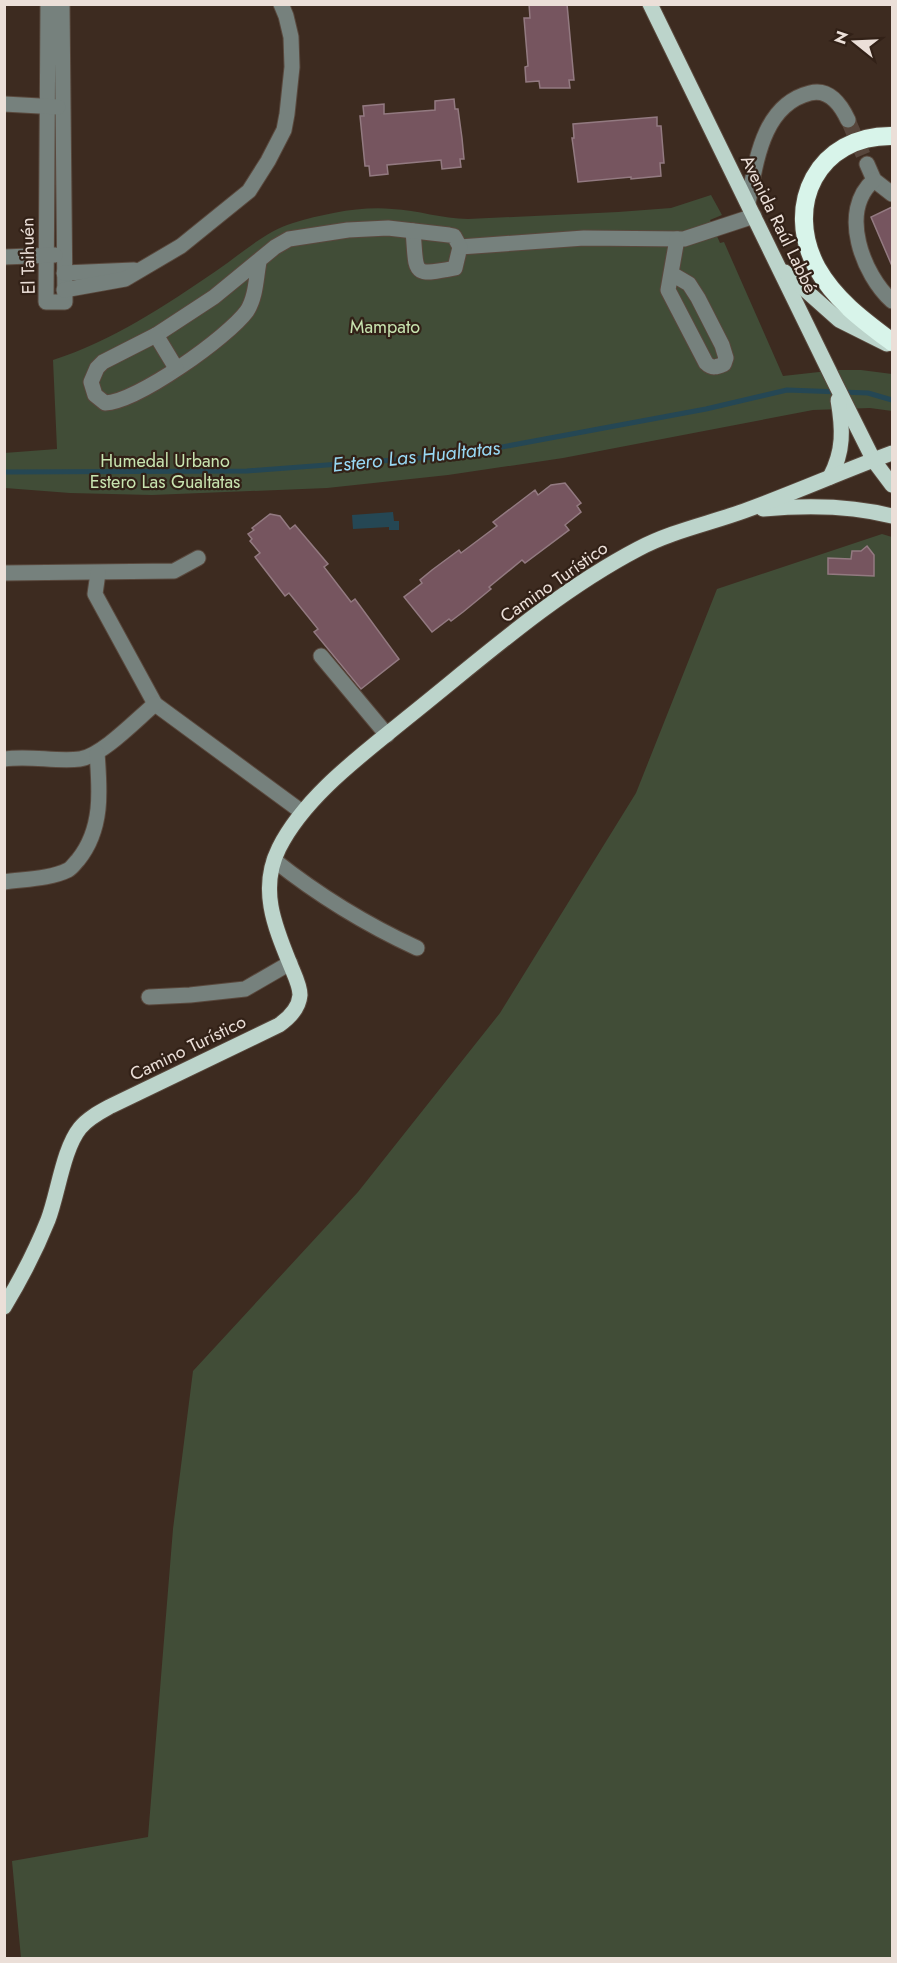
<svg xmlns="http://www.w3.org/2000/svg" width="897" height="1963" font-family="Jost,sans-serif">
<rect width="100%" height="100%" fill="#3d2b20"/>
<g fill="#414d37">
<path d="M711,195l11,20 -12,5 10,23 4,-1 59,134 54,-6h24l31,4v37l-22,-3 -57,2 -250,48 -115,17 -121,13 -175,7 -82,-2 -65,-5 -1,-35 53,-4 -4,-89c59,-19 112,-54 163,-89 25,-17 48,-39 77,-48 31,-9 67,-17 99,-14 26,1 50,10 76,10l150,-7 53,-4z"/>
<polygon points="882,534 892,537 892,1958 21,1958 12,1861 148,1837 173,1529 193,1371 358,1192 500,1013 636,793 717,589"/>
</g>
<polygon fill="#254754" points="393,512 394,521 399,521 399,530 389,530 389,527 353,529 352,515"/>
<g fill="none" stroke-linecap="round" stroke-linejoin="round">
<polyline stroke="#254754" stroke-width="5" points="4,472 247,471 459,455 706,409 787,390 868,393 892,400"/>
</g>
<g fill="#76555f" stroke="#937a81" stroke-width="1.5">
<polygon points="529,4 567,4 574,80 569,80 570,88 540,88 539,81 526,82 525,67 528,66 524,18 530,18"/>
<polygon points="454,99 455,109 458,109 462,138 464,159 460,159 461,167 442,169 441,160 387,165 388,174 370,176 369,166 365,166 360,116 364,116 363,106 384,104 384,114 435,110 435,101"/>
<polygon points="657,117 657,126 661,126 664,163 660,163 661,176 631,179 631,177 578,182 572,138 574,138 573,124"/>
<polygon points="892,207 892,266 871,217"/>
<polygon points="565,483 581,503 577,506 581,512 565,525 569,530 525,563 522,560 489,587 491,589 463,612 451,621 449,619 432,632 404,597 422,583 420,580 432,570 459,550 461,553 497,526 493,522 535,490 538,495 551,485"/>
<polygon points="270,514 280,516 290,529 295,525 328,564 324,567 351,602 355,599 399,659 361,689 314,632 318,629 289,593 285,596 255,557 260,553 250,541 252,539 248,534 254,530 252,528"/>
<polygon points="867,546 874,555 874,576 828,574 828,558 851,559 852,551 861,551"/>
</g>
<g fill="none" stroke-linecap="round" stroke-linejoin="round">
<polyline stroke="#57463c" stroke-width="15" stroke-dasharray="15 8" stroke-linecap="butt" points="848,120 867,164"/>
<defs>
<g id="minor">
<polyline points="48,4 46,302 65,302 62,4"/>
<polyline points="4,104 58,107"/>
<polyline points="867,164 874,180 892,194"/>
<path d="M874,180c-36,31 -11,95 18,121"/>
<path d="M748,203c8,-40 14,-98 62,-110 19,-5 31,12 38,27"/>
<path d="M413,231c4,42 -3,46 42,37l5,-21 124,-9 100,1 70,-23"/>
<polyline points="4,257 55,255"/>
<path d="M259,262c-3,16 -3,35 -12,49 -19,26 -110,91 -142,92l-10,-8 -4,-13 6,-14 6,-6 53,-27 58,-38 61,-50 14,-8 59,-9 40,-2 61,7 5,1 6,11"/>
<polyline points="64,273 134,270"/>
<path d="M672,274l17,10 9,14 24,47 4,13 -2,6c-7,3 -12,5 -18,-1l-38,-73 9,-51"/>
<polyline points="64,290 125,279 181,246 249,191 268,161 284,130 287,114 292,67 291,37 286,16 281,4"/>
<polyline points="156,335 176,368"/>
<polyline points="4,573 174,571 198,558"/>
<polyline points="98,573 95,594 155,704 302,812"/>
<polyline points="321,656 387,735"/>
<path d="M4,759c26,-4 51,3 76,0 22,-3 57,-40 75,-55"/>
<path d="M274,860c44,35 91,64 143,88"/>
<path d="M4,882c21,-3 46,-3 64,-12 4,-2 7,-7 10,-10 25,-31 22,-69 19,-107"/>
<polyline points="149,997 190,995 245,989 290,963"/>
</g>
<g id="major">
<polyline points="650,4 836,385 874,461 892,485"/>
<polyline points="785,272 839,320 887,344"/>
<path d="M830,477c14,-26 13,-48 8,-77"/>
<path d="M763,509c43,-4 87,-4 129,7"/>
<path d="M4,1307c17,-28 32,-57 44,-87 10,-26 15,-71 32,-92 8,-10 20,-16 31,-22l168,-81c10,-7 20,-17 21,-30 0,-10 -6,-21 -10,-31 -16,-39 -31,-76 -11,-116 26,-52 84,-94 128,-130 74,-59 147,-125 231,-169 34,-18 70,-25 106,-38 50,-18 99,-40 148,-58"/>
</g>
<path id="highway" d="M892,136c-74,-1 -109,69 -75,132 18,32 47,53 75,74"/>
</defs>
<use href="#minor" stroke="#59483d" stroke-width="17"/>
<use href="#major" stroke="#59483d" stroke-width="17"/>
<use href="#highway" stroke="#59483d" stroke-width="20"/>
<use href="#minor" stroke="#76817d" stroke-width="15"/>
<use href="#major" stroke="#bcd4cb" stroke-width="15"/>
<use href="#highway" stroke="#d8f4ea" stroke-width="18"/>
</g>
<g text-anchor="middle" stroke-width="4.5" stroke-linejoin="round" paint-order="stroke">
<g font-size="18" fill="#ebdfd8" stroke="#322117">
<text transform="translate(779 224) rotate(64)" y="6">Avenida Raúl Labbé</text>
<text transform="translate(28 256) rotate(-91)" y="6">El Taihuén</text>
<text transform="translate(554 582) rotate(-35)" y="6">Camino Turístico</text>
<text transform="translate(188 1048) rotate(-26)" y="6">Camino Turístico</text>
</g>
<g font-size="18" fill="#c8e4b0" stroke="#322117">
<text x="385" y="333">Mampato</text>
<text x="165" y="467">Humedal Urbano<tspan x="165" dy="21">Estero Las Gualtatas</tspan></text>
</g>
<g font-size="20" font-style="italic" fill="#98d8f4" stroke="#322117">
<text transform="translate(416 456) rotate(-6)" y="7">Estero Las Hualtatas</text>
</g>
</g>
<rect width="897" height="1963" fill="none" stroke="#ebdfd8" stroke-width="12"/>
<g transform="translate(855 42) rotate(288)" stroke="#322117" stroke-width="4.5" paint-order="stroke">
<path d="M0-4.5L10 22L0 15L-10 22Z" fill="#ebdfd8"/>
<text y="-9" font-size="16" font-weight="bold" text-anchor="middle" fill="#ebdfd8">N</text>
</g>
</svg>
